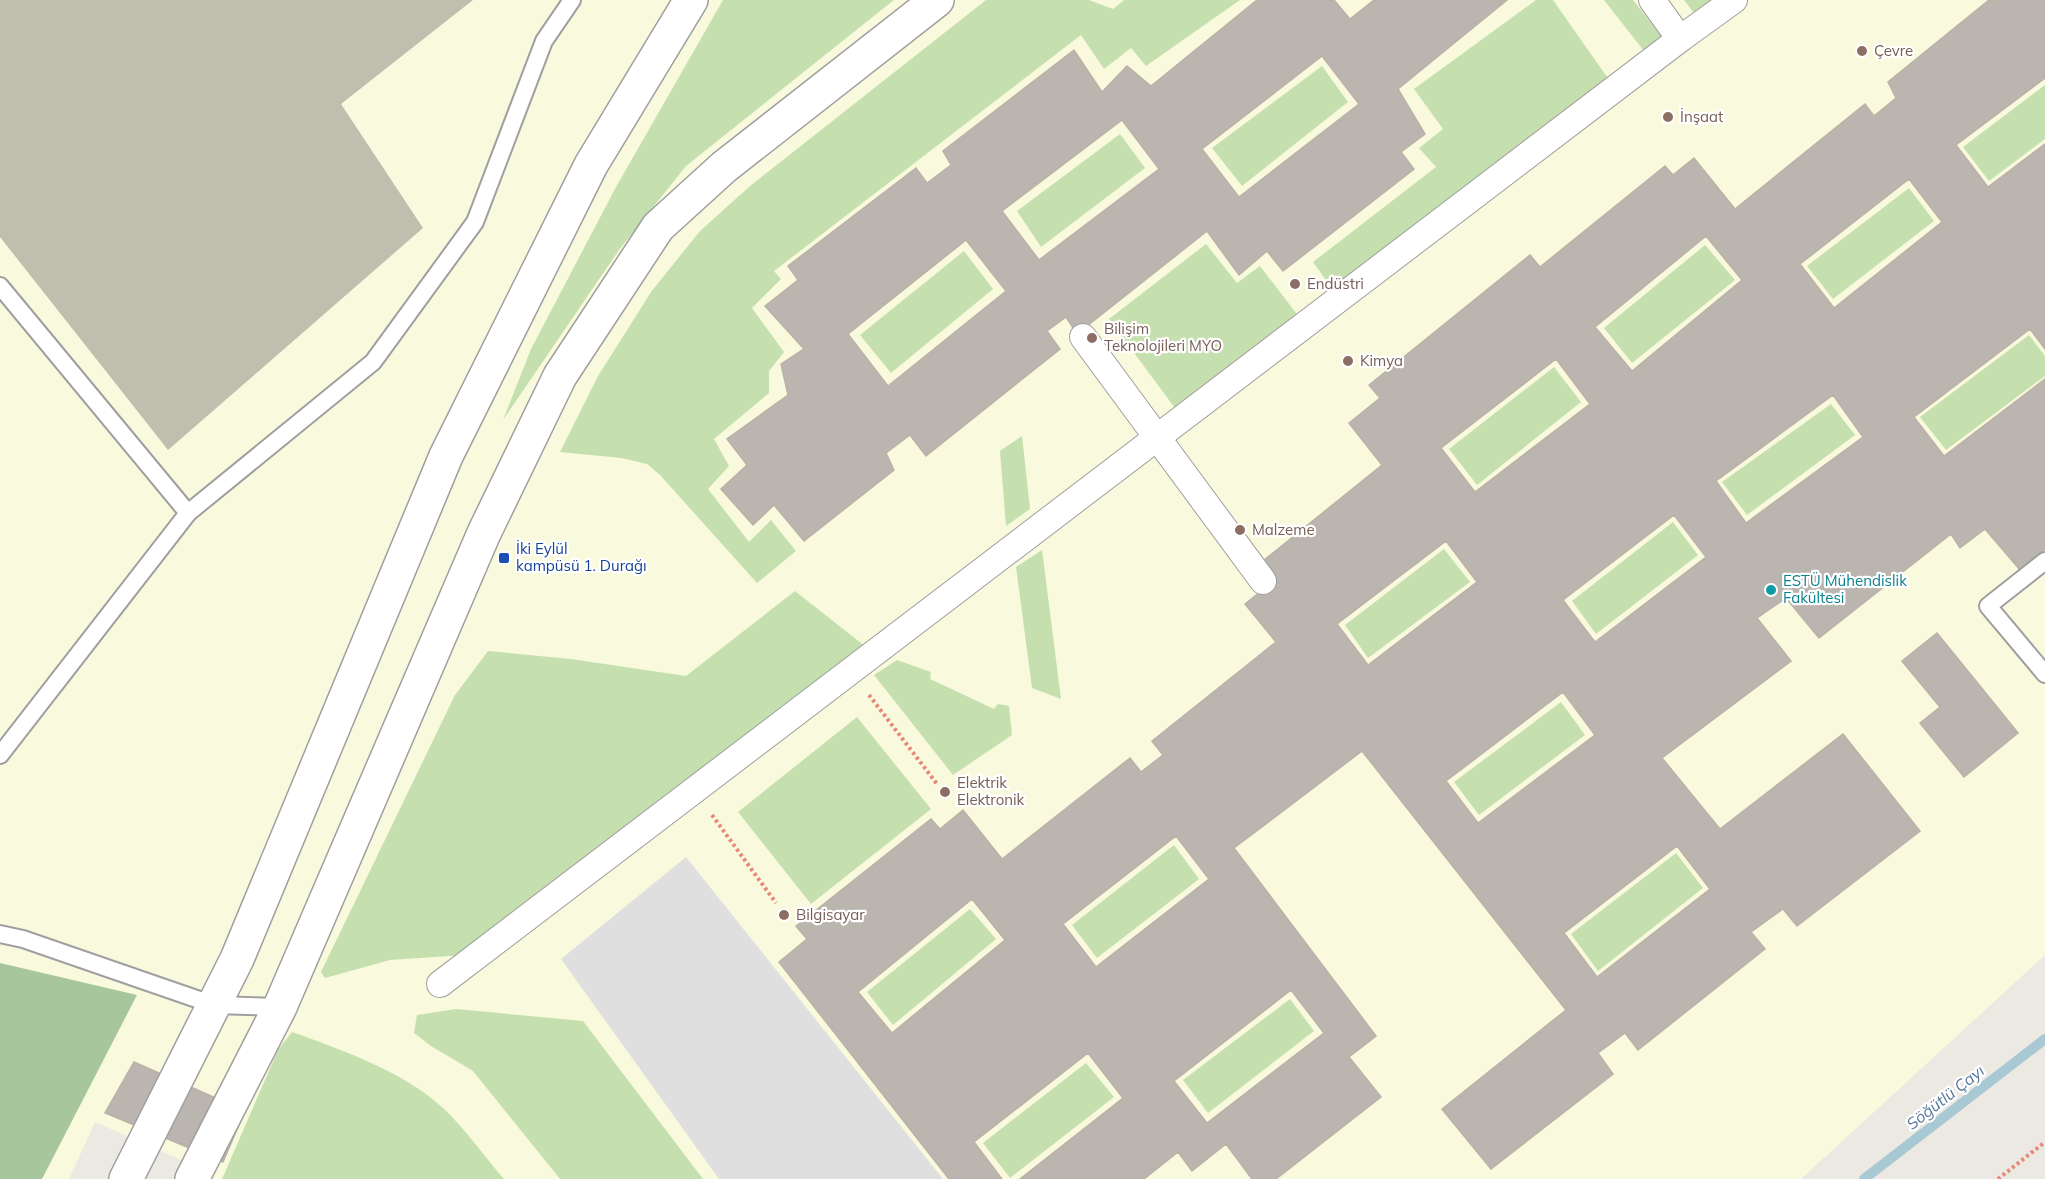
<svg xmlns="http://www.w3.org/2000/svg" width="2045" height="1179" font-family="Mulish,sans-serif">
<rect width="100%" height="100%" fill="#ece9e2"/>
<polygon fill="#f9fadd" points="0,0 2045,0 2045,955 1801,1179 209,1179 211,1173 95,1122 69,1179 0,1179"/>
<polygon fill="#bebfaf" points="0,0 473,0 341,104 423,228 168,450 0,237"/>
<g fill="#c5e0ae">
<polygon points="723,0 894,0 686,166 619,250 503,420 531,349 616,187"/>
<polygon points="986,0 1089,0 1113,9 1124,0 1240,0 1146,66 1131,48 1104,69 1081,35 774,271 781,279 752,308 784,352 769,371 769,393 714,439 729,466 708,489 749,542 771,520 796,551 757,583 660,475 647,464 621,458 560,452 598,376 651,292 700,231 750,186"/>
<polygon points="1536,0 1553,0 1612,84 1341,301 1313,262 1436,167 1419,148 1443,129 1414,89"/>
<polygon points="1604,0 1633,0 1669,46 1651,60"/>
<polygon points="1684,0 1728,0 1700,21"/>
<polygon points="1322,66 1348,102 1242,186 1212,148"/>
<polygon points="2045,85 2045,139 1989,181 1963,147"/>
<polygon points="1120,134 1145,168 1041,247 1017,211"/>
<polygon points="1909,188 1934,221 1833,299 1807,266"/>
<polygon points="1206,244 1237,283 1260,266 1306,326 1186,423 1109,319"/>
<polygon points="1705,245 1735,280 1632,363 1604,328"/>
<polygon points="964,251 993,289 891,373 860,335"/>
<polygon points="2029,335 2045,356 2045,376 1946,450 1920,417"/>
<polygon points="1554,367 1581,402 1477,485 1449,449"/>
<polygon points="1831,404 1855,435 1747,515 1722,482"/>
<polygon points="1022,436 1030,509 1006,526 1000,451"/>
<polygon points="1673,522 1698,555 1596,634 1572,601"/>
<polygon points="1444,549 1470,582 1368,658 1345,625"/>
<polygon points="1042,550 1061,699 1032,688 1016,567"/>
<polygon points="795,591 866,647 508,924 491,928 465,955 390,960 325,978 321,972 455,695 488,651 571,659 686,676"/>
<polygon points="897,660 931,672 930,679 994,709 998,704 1009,706 1012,735 953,775 874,675"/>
<polygon points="1561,702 1585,735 1479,815 1454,782"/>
<polygon points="857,717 931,809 811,904 738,812"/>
<polygon points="1174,845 1199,879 1097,958 1072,925"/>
<polygon points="1676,853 1703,888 1598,971 1571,934"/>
<polygon points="970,909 996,939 893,1025 867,992"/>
<polygon points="1290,999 1314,1031 1208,1113 1183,1080"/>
<polygon points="456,1009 583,1021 703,1179 560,1179 473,1071 431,1046 414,1033 417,1015"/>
<path d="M292,1032c48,17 115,41 152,77 22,21 40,47 60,70h-282l56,-129z"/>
<polygon points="1086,1063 1114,1097 1010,1178 983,1143"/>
</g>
<polygon fill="#a7c69c" points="0,963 137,995 42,1179 0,1179"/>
<polygon fill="#dfdfdf" points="686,857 943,1179 719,1179 561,959"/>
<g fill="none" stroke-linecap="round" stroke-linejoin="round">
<polyline stroke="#a8c8d4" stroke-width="10" points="1864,1179 2045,1039"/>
</g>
<g fill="#bbb5b0" stroke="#bbb1a7" stroke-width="1.5" fill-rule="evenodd">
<path d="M1257,0h77l16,19 24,-19h133l-109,89 27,45 -24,18 13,17 -131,102 -16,-20 -28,24 -32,-44 -130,103 -11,-17 -19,14 13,18 -134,107 -16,-21 -24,18 8,17 -90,71 -30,-36 -21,20 -32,-36 26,-24 -20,-26 61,-44 -7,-31 23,-15 -39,-43 33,-26 -10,-14 128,-98 11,15 24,-18 -8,-14 131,-101 28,42 25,-26 24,20zM1322,56l37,48 -120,93 -37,-48zM1122,120l37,49 -120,91 -37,-49zM966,240l40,51 -118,95 -40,-52z"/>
<path d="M1989,0h56v78l-89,67 32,42 57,-43v205l-15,-20 -116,88 30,39 101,-77v170l-25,21 -35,-41 -25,19 -9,-14 -132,104 -33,-40 -29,20 34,43 -129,97 58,71 123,-95 77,97 -123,95 -14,-17 -32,23 14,17 -127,101 -13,-17 -27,20 15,21 -122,95 -49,-60 124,-99 -204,-259 -128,97 142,188 -27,21 32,40 -105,82h-24l-26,-35 -34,27 -14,-19 -34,27h-124l103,-81 -35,-45 -114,89 28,37h-53l-170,-217 28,-23 -11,-13 135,-107 9,10 23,-19 39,49 128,-101 11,14 22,-17 -11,-14 124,-99 -31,-38 31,-25 -13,-18 119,-96 -33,-42 31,-25 -11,-13 161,-130 10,12 125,-101 8,9 21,-17 41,51 130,-105 9,12 22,-18 -8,-16zM1909,179l33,43 -108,86 -34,-44zM1706,236l36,44 -110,91 -37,-44zM1556,359l34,45 -115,88 -34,-44zM1833,395l30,42 -117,86 -30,-42zM1674,515l32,42 -111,85 -32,-42zM1446,541l31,41 -109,83 -31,-41zM1563,692l32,43 -117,88 -32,-42zM1176,836l33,43 -113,88 -33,-43zM1677,846l33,43 -113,88 -33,-44zM972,899l33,41 -113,93 -34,-41zM1291,990l33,43 -117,90 -33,-42z"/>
<polygon points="1937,633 2018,733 1964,777 1920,723 1940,707 1902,661"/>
<polygon points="134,1062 245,1111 223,1162 105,1113"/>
</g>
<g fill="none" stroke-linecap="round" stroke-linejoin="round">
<defs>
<g id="service">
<polyline points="0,286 188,513"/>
<polyline points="2045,561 1988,606 2045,674"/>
<polyline points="0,755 188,513 373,362 475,222 544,41 572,0"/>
<polyline points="0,934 23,939 214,1005 280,1007"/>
</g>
<g id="pedestrian">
<polyline points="1652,0 1680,39"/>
<polyline points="1083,337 1263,581"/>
<polyline points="440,984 1680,39 1734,0"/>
</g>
<g id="tertiary">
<polyline points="126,1179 237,959 446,456 591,165 691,0"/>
<polyline points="192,1179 280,1007 484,533 560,376 658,227 724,167 937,0"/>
</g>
</defs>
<use href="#service" stroke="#9f9f9f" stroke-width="20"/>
<use href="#pedestrian" stroke="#9f9f9f" stroke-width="28"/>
<use href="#tertiary" stroke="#9f9f9f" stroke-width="36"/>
<g stroke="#e78878" stroke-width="4" stroke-dasharray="3 3" stroke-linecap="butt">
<polyline points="869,695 937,784"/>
<polyline points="712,815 776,903"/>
<polyline points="1998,1179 2045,1142"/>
</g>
<use href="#service" stroke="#fff" stroke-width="16"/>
<use href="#pedestrian" stroke="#fff" stroke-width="26"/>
<use href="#tertiary" stroke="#fff" stroke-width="33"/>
</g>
<g fill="#8d6e63" stroke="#fff" stroke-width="2">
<circle cx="1862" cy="51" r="6"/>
<circle cx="1668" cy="117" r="6"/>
<circle cx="1295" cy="284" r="6"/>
<circle cx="1092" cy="338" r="6"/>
<circle cx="1348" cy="361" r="6"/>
<circle cx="1240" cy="530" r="6"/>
<circle cx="945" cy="792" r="6"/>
<circle cx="784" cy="915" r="6"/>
</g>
<rect fill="#1a4fb4" stroke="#fff" stroke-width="2" x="498" y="552" width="12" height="12" rx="3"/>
<circle fill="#0f9aa8" stroke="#fff" stroke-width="2" cx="1771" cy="590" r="6"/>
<g text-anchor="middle" stroke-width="4.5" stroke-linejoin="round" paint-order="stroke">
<g font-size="15" fill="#785e54" stroke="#fff" text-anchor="start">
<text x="1874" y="56">Çevre</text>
<text x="1680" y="122">İnşaat</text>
<text x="1307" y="289">Endüstri</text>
<text x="1104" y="334">Bilişim<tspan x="1104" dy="17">Teknolojileri MYO</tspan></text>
<text x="1360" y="366">Kimya</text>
<text x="1252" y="535">Malzeme</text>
<text x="957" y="788">Elektrik<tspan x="957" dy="17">Elektronik</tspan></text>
<text x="796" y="920">Bilgisayar</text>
</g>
<g font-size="15" fill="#164399" stroke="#fff" text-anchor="start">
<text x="516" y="554">İki Eylül<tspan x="516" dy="17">kampüsü 1. Durağı</tspan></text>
</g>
<g font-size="15" fill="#0d838f" stroke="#fff" text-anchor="start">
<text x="1783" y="586">ESTÜ Mühendislik<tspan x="1783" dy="17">Fakültesi</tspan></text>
</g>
<g font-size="16" font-style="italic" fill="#55779e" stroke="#fff">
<text transform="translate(1945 1097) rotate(-38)" y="6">Söğütlü Çayı</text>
</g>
</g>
</svg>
